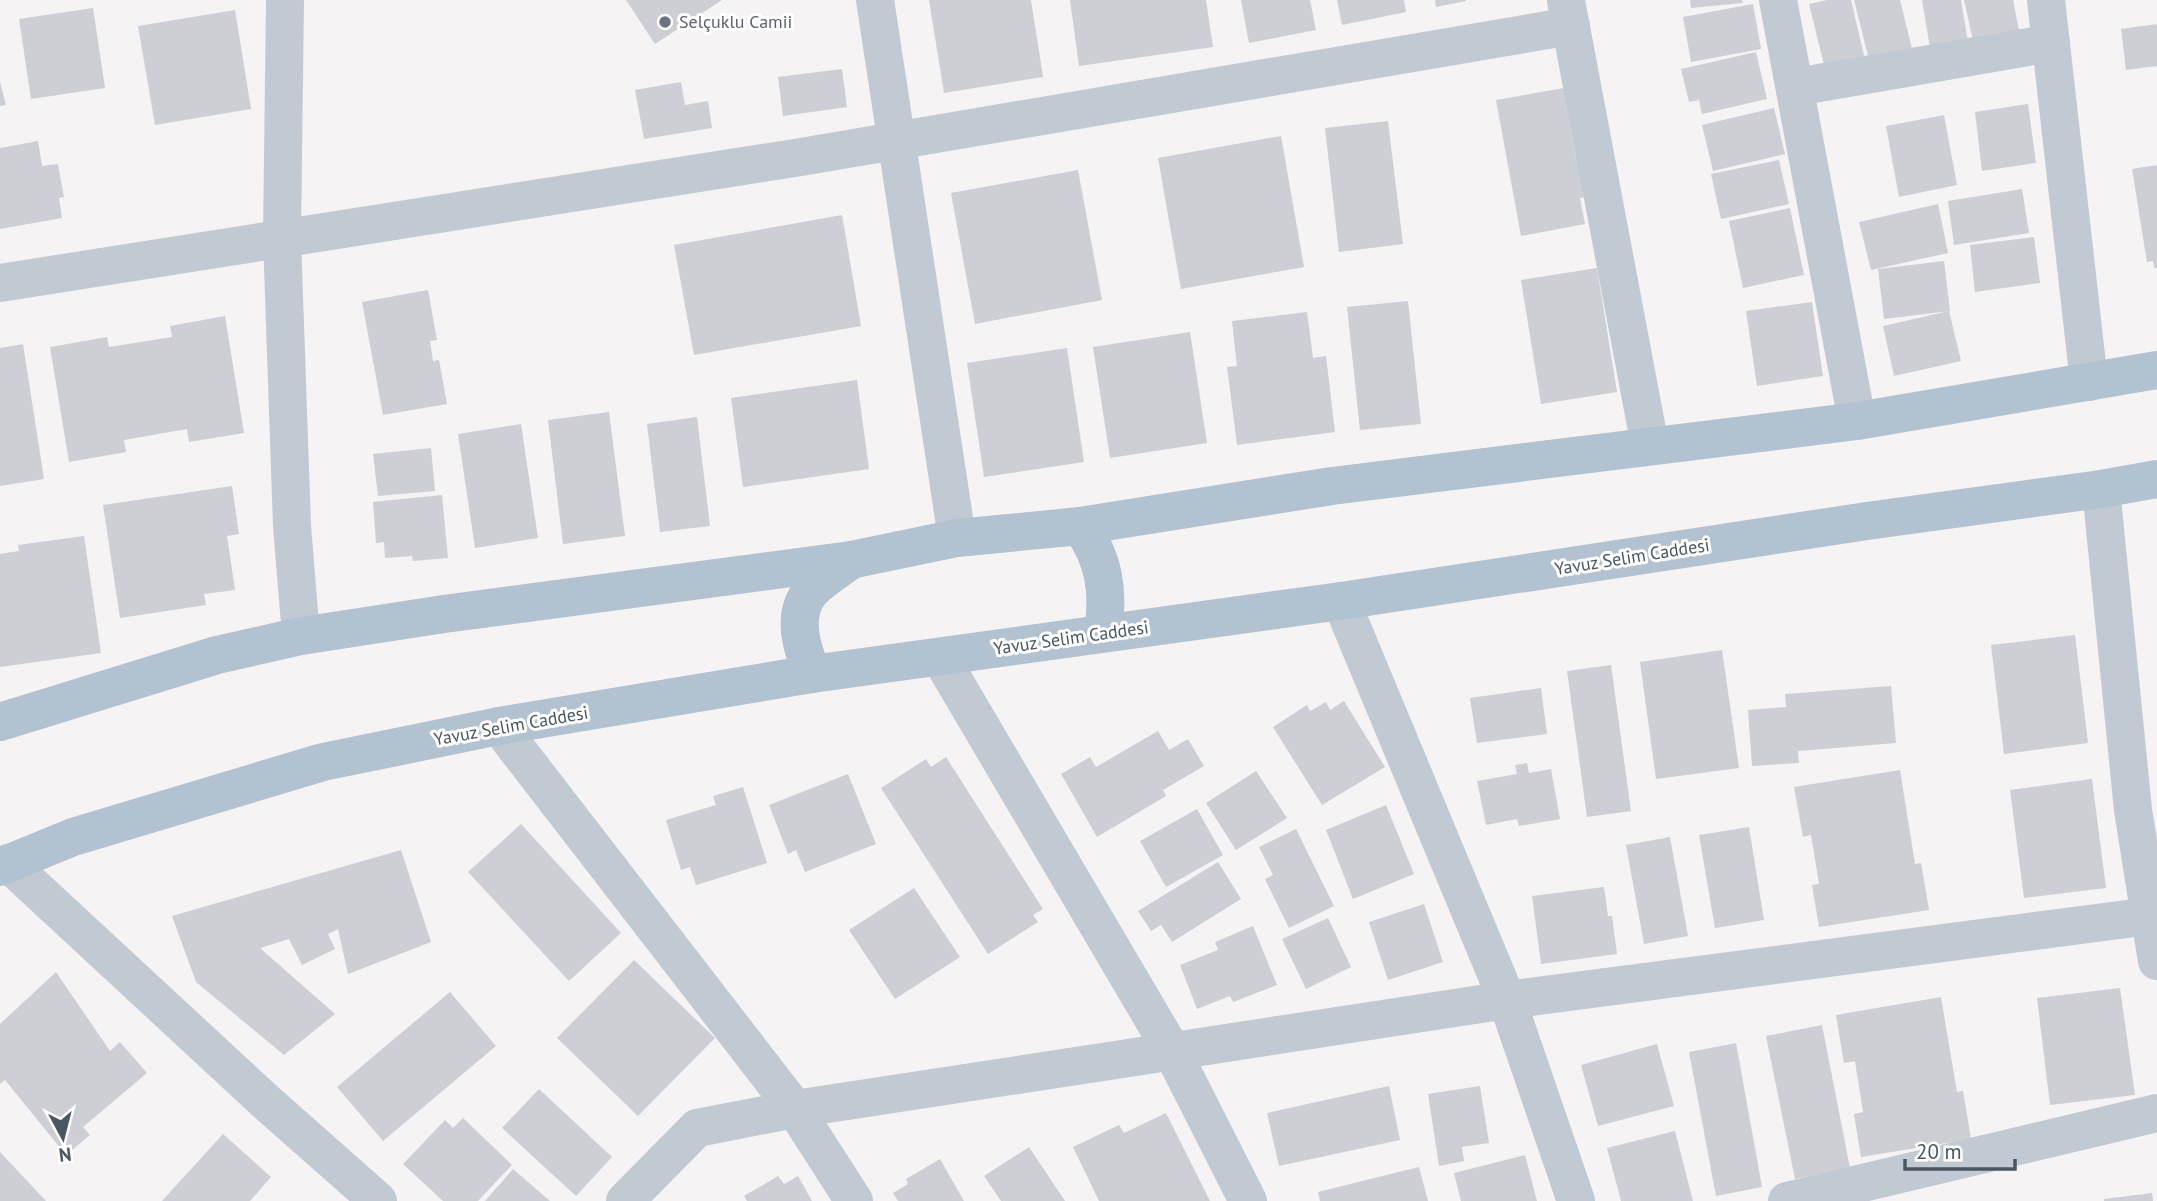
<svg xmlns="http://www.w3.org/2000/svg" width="2157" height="1201" font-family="'PT Sans',sans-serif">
<rect width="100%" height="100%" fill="#f5f3f3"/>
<g fill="#cdcfd5">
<polygon points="626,0 722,0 655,44"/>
<polygon points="929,0 1031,0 1043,77 944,93"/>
<polygon points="1070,0 1206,0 1213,47 1079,66"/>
<polygon points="1241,0 1310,0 1316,30 1249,43"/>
<polygon points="1337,0 1404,0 1406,12 1342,25"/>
<polygon points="1435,0 1466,0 1466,1 1436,7"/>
<polygon points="1690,0 1742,0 1743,3 1691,8"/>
<polygon points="1827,0 1851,0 1866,64 1826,73 1809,4"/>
<polygon points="1854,0 1900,0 1913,53 1870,64"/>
<polygon points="1922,0 1961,0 1968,42 1930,48"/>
<polygon points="1964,0 2013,0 2020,35 1974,45"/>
<polygon points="1753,4 1761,49 1691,62 1683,17"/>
<polygon points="93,8 105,88 31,99 19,19"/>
<polygon points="235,10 251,109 155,125 138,26"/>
<polygon points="2157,24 2157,66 2126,70 2121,29"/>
<polygon points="1756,52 1767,99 1702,114 1699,100 1689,102 1681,69"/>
<polygon points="842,69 847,107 783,116 778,77"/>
<polygon points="0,82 6,105 0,106"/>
<polygon points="681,82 685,105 708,101 712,128 644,139 635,90"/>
<polygon points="1564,88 1576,157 1580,156 1588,197 1580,198 1585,224 1521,236 1496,100"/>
<polygon points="2028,104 2036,163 1982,171 1975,112"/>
<polygon points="1774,108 1785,154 1713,171 1702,125"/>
<polygon points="1944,115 1957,185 1899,197 1886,126"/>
<polygon points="1388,121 1403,244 1339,252 1325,128"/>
<polygon points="1281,136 1304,267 1181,289 1158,158"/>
<polygon points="38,141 42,166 58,164 64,197 59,198 62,218 0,229 0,148"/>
<polygon points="1779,160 1789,204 1721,219 1711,174"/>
<polygon points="2157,165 2157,268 2154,268 2153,261 2147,262 2132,169"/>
<polygon points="1078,170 1102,300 975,324 951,193"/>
<polygon points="2022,189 2029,233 1954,245 1948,201"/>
<polygon points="1938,204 1948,253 1871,270 1859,222"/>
<polygon points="1790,208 1804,275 1743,288 1729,221"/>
<polygon points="842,215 861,326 694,355 674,245"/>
<polygon points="2034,237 2040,283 1975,292 1970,245"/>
<polygon points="1944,261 1950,311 1884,319 1878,269"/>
<polygon points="1597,268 1617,392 1541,404 1521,280"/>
<polygon points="428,290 437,340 430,341 433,361 439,360 447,404 383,415 362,302"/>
<polygon points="1408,301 1421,424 1360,430 1347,307"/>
<polygon points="1812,302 1823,376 1757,386 1746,311"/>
<polygon points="1949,311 1961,361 1894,376 1883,326"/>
<polygon points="1307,312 1313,358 1326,356 1335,432 1237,445 1227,367 1237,366 1232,321"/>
<polygon points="225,316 244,433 189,442 187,429 124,440 126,452 69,462 50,347 107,337 109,347 172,337 170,326"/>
<polygon points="1190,332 1207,443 1110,458 1093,347"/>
<polygon points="23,344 44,479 0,486 0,348"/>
<polygon points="1067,348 1084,462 984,477 967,363"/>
<polygon points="857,380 869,469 743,487 731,398"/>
<polygon points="609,412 625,536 563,544 548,420"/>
<polygon points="697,417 710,526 660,532 647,424"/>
<polygon points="521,424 538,538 475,548 458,434"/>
<polygon points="431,448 435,491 378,496 373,454"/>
<polygon points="232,486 239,534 227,536 235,590 204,594 206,605 120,618 103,505"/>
<polygon points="442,495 448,558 413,561 412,556 385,558 384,542 376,543 373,502"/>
<polygon points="84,536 101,653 0,667 0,554 19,551 18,545"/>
<polygon points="2075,635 2088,743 2004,754 1991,645"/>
<polygon points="1722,650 1739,768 1656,779 1640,662"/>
<polygon points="1611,665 1631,811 1587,817 1567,671"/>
<polygon points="1891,686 1896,743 1798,751 1799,763 1752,766 1748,710 1786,707 1785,694"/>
<polygon points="1541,688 1547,734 1477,743 1470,698"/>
<polygon points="1344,701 1385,767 1322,805 1273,727 1307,705 1310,711 1326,702 1330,710"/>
<polygon points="1158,731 1169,750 1188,739 1204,766 1163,790 1166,796 1097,837 1061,774 1090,757 1096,767"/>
<polygon points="946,757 1043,909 1033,915 1038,922 988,954 881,788 926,759 931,767"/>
<polygon points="1527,763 1529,773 1551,769 1560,819 1519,826 1517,819 1486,825 1477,781 1517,774 1515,765"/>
<polygon points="1900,770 1915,864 1921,863 1929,910 1819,927 1812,885 1819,884 1811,835 1803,837 1794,787"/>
<polygon points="1256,771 1287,818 1236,850 1206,803"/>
<polygon points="848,774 876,844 805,872 796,850 788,854 769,805"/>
<polygon points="2092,779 2106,888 2024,898 2010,790"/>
<polygon points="743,787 767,863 696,885 690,867 681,870 666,820 716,805 713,796"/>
<polygon points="1386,805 1414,874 1353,899 1326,830"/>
<polygon points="1197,809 1223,855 1166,887 1140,841"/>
<polygon points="521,824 621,933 569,981 468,872"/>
<polygon points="1749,827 1764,920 1715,928 1699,835"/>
<polygon points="1296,829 1334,906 1289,928 1265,879 1273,875 1259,847"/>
<polygon points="1670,837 1688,936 1644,944 1626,845"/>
<polygon points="401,850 431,942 348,974 338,929 328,934 335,949 302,965 289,939 260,948 335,1014 284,1055 196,982 172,916"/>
<polygon points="1218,862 1241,899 1172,942 1161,925 1151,931 1138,911"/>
<polygon points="1604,887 1608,916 1612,916 1617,954 1541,964 1532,896"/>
<polygon points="914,888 960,957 895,999 849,930"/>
<polygon points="1424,904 1443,962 1388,980 1369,922"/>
<polygon points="1328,918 1351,967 1306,989 1282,939"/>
<polygon points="1253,926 1277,985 1233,1002 1230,996 1197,1009 1180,965 1218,950 1215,942"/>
<polygon points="634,960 715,1038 638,1116 557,1038"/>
<polygon points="56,972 110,1051 120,1042 147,1073 83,1127 90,1135 66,1155 5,1080 0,1084 0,1024"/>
<polygon points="2120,988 2135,1095 2050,1105 2037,998"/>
<polygon points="450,992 496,1046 383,1141 337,1087"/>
<polygon points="1941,997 1957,1092 1963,1091 1971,1139 1861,1157 1854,1114 1863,1112 1855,1061 1844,1063 1836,1015"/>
<polygon points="1822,1025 1850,1168 1795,1179 1766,1036"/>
<polygon points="1736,1043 1762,1187 1716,1196 1689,1052"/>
<polygon points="1657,1044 1674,1106 1598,1126 1581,1065"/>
<polygon points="1389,1086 1400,1140 1279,1166 1267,1113"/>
<polygon points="1480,1086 1489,1143 1462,1147 1464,1161 1439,1166 1428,1094"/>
<polygon points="539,1089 612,1157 576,1196 502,1128"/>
<polygon points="1166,1113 1210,1201 1099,1201 1073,1147 1119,1125 1124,1133"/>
<polygon points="463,1118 512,1165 478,1201 443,1201 403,1164 445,1120 453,1128"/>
<polygon points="1675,1131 1693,1201 1621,1201 1607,1148"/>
<polygon points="223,1134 271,1177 250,1201 162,1201"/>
<polygon points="1029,1147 1065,1201 1001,1201 984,1176"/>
<polygon points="0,1152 46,1201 0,1201"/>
<polygon points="1525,1155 1537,1201 1461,1201 1454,1173"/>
<polygon points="940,1159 964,1201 898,1201 893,1193 908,1184 906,1179"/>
<polygon points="1419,1167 1428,1201 1320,1201 1318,1192"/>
<polygon points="513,1169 550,1201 485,1201"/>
<polygon points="778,1176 784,1184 798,1176 812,1201 747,1201 744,1196"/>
<polygon points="2152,1193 2153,1201 2104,1201 2104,1199"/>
</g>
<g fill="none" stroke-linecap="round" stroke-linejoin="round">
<g stroke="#c1cad2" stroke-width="38">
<polyline points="285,0 282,238 292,526 301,636"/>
<polyline points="875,0 957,538"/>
<polyline points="1778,0 1857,421"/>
<polyline points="2046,0 2089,382"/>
<polyline points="1566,1 1650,446"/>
<polyline points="1796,87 2051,43"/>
<polyline points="0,283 801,157 1571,26"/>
<polyline points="2101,489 2133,810 2157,961"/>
<polyline points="1341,601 1507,1000 1576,1201"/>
<polyline points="940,657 1172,1051 1248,1201"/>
<polyline points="499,726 795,1109 854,1201"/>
<polyline points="8,863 265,1101 378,1201"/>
<polyline points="625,1201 697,1128 795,1109 1507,1000 2150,916"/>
<polyline points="1787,1201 2157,1113"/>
</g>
<g stroke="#b3c2d1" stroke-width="38">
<path d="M1080,526c25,33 29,67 23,106"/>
<path d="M812,674c-10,-26 -22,-60 0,-84 11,-11 26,-20 39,-30"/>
<polyline points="0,722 217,655 301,636 444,614 851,560 957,538 1080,526 1332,486 1857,421 2157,370"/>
<polyline points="0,867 73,837 323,762 499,726 812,674 1341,601 1867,521 2101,489 2157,479"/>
</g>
</g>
<circle fill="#6b7280" stroke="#fff" stroke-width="2.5" cx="665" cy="22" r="7"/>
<g text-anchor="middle" stroke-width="6" stroke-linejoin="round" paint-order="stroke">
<g font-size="18" fill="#5b616d" stroke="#fff" text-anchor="start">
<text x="679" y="28">Selçuklu Camii</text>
</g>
<g font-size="18" fill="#4a5661" stroke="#fff">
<text transform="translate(1632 557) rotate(-9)" y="6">Yavuz Selim Caddesi</text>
<text transform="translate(1071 638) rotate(-8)" y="6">Yavuz Selim Caddesi</text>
<text transform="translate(511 726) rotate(-10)" y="6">Yavuz Selim Caddesi</text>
</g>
</g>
<g transform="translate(63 1138) rotate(173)" stroke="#ffffff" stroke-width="5" paint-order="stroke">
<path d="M0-5L12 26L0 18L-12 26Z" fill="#4a5661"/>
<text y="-10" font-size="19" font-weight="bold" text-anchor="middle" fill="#4a5661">N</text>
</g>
<path d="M1905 1159v10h110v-10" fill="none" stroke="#4a5661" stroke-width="3.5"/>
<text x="1916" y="1159" font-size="21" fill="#4a5661" stroke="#ffffff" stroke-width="5" paint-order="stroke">20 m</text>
</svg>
